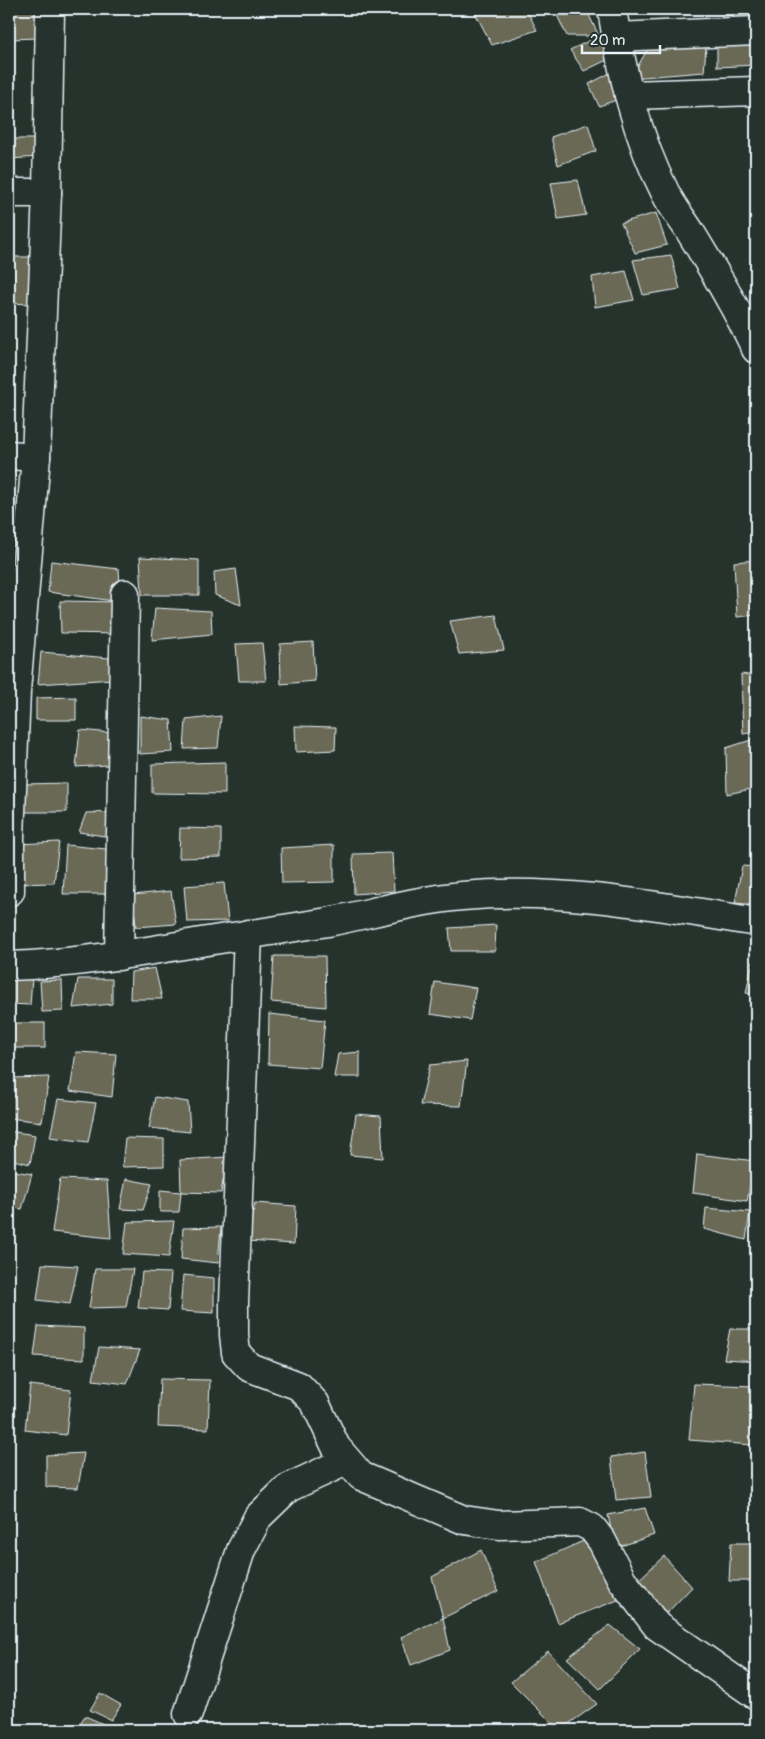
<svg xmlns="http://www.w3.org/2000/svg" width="765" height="1739" font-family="Pangolin,sans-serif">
<rect width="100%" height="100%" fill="#26332d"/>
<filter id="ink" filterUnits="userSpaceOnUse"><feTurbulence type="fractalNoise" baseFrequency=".02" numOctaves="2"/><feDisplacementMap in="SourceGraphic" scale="10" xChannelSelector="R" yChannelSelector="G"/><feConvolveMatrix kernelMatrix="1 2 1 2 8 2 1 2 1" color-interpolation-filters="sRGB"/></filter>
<g filter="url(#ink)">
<g fill="#6b6954" stroke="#e8f1f8">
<polygon points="9,9 41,9 39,38 9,39"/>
<polygon points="473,9 526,9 537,30 492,45"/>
<polygon points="554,9 586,9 599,36 567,36"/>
<polygon points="721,9 756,9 756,14 722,16"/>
<polygon points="707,35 704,72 631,78 654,38"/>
<polygon points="599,36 609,59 584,71 570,50"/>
<polygon points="717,36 756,37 756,65 717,67"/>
<polygon points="614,71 625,97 599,106 589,84"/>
<polygon points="588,124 596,151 558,165 551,137"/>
<polygon points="9,139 38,139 38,157 9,159"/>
<polygon points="578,180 586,215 558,219 551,183"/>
<polygon points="656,213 667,245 635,253 621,223"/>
<polygon points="671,255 680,289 643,295 633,260"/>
<polygon points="9,257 36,257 30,304 9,303"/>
<polygon points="626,271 634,300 595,307 592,277"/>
<polygon points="140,557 199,560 199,595 142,595"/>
<polygon points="756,560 756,615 737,617 734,562"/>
<polygon points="51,561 119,569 121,602 48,592"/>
<polygon points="236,569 241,605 215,595 214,572"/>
<polygon points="60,601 121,602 121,634 61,633"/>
<polygon points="155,608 211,611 212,634 152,640"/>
<polygon points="496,615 504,650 459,654 450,621"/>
<polygon points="313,642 315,681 281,684 280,644"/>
<polygon points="262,643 266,681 239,681 236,644"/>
<polygon points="41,652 109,658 113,679 38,684"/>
<polygon points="741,674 756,676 756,732 743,734"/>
<polygon points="76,697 76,720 36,720 36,698"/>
<polygon points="140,716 171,720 173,752 140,754"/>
<polygon points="221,716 218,748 184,749 186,720"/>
<polygon points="295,726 336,727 335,750 296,752"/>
<polygon points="80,730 111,733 108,765 76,767"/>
<polygon points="751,740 756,770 756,788 727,794 726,748"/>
<polygon points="225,762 225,794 152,793 152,764"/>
<polygon points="67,783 67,812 22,812 25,784"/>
<polygon points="120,812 116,838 79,832 86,813"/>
<polygon points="180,828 221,829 221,857 179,858"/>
<polygon points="59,842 54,883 14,884 17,844"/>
<polygon points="66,845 116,850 112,894 63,894"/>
<polygon points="334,845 334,882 282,883 281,848"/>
<polygon points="392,853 394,891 354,894 353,854"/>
<polygon points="742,866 756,867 756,905 735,903"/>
<polygon points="224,883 228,921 187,922 184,886"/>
<polygon points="171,891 176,924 136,927 133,895"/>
<polygon points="496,925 495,951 451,951 449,928"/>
<polygon points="755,950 756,950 756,995 746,993"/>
<polygon points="274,956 325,956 326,1007 271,1002"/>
<polygon points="155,968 162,999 130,999 131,972"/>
<polygon points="32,978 30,1005 9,1004 9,979"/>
<polygon points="78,979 112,979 112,1004 73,1008"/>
<polygon points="62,980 63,1011 42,1012 40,981"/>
<polygon points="435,982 476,988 470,1020 430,1014"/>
<polygon points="269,1014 325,1020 320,1068 268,1064"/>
<rect x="9" y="1023" width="36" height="25"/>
<polygon points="76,1052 116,1054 112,1097 70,1091"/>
<polygon points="360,1052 360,1077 334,1077 338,1054"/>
<polygon points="467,1061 461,1106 420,1105 430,1065"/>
<polygon points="49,1077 42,1122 9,1118 9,1087 11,1078"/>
<polygon points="155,1097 188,1102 190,1132 149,1128"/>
<polygon points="58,1099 96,1103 88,1142 50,1137"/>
<polygon points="356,1114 381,1116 383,1158 350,1155"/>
<polygon points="9,1131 35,1135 30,1164 9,1159"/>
<polygon points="125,1138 164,1139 164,1166 122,1167"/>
<polygon points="697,1154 755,1161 747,1201 693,1193"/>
<polygon points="227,1157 221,1193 181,1192 180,1160"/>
<polygon points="9,1170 32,1174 22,1209 9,1207"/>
<polygon points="60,1179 107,1181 111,1238 52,1232"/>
<polygon points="126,1179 152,1184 143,1210 120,1209"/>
<polygon points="160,1190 181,1192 179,1212 160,1212"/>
<polygon points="255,1203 296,1206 294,1244 247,1241"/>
<polygon points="706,1208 750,1212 746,1240 704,1229"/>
<polygon points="174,1221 169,1257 123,1254 127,1222"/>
<polygon points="221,1227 218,1263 181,1259 183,1228"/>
<polygon points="42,1264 78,1266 70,1304 37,1300"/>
<polygon points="95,1269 133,1269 126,1307 89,1308"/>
<polygon points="142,1272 171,1273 168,1310 138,1308"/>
<polygon points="183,1275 214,1278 214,1313 180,1311"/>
<polygon points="38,1326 84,1328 84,1359 34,1356"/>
<polygon points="730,1329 756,1329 756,1361 724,1359"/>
<polygon points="99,1347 140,1350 127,1384 93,1380"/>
<polygon points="160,1379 210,1380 208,1429 158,1427"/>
<polygon points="694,1384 754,1386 752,1445 689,1440"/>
<polygon points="30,1385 71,1390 66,1435 25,1430"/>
<polygon points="645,1452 651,1497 616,1500 611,1457"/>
<polygon points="84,1453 78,1488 46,1487 46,1455"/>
<polygon points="645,1508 654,1535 615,1548 608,1515"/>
<polygon points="590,1538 618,1600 558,1623 536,1562"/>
<polygon points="731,1543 756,1543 756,1581 729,1581"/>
<polygon points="481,1550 498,1591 443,1618 432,1577"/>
<polygon points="664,1556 692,1587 665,1615 632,1586"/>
<polygon points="443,1618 450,1650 411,1665 401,1637"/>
<polygon points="610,1625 640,1649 600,1689 567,1658"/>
<polygon points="548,1651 597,1704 560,1730 559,1730 511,1682"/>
<polygon points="100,1693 121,1705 111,1720 90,1710"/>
<polygon points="85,1716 108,1726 106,1730 84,1730 78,1726"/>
</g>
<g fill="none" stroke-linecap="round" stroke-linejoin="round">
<defs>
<g id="street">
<polyline points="616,37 756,31"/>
<polyline points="629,95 756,91"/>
<polyline points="9,193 47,193"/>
<polyline points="9,455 36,457"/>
<polyline points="10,891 10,837 16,691 36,457 47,193 50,9"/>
<polyline points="248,934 234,1302 234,1335 236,1353 249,1367 299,1386 315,1403 336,1447 361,1476 464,1520 499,1525 580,1522 592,1528 602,1541 622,1580 657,1626 756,1695"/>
<polyline points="119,956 125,594"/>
<path d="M9,966c64,-2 128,-13 192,-24 42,-7 85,-13 127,-20 45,-9 89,-22 134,-26 99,-9 197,10 294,26"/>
<polyline points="188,1714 241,1550 258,1517 288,1488 346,1461"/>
</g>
<path id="secondary" d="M612,9c10,64 24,127 54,185 7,14 17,26 25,39 23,38 46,76 65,116"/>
</defs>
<use href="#street" stroke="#e8f1f8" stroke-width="31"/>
<use href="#secondary" stroke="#e8f1f8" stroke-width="31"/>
<polyline stroke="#e8f1f8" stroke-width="3" stroke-dasharray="5 4" stroke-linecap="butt" points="11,917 12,941"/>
<use href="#street" stroke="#26332d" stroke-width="28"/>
<use href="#secondary" stroke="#26332d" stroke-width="28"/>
</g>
</g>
<rect width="765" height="1739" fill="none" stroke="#26332d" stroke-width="30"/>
<rect x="15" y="15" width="735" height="1709" fill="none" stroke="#e8f1f8" stroke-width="2" filter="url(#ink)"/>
<path d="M582 45v8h78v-8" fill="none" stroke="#e8f1f8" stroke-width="2.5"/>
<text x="590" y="45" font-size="15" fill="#e8f1f8" stroke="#26332d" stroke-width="4" paint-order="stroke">20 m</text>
</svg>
